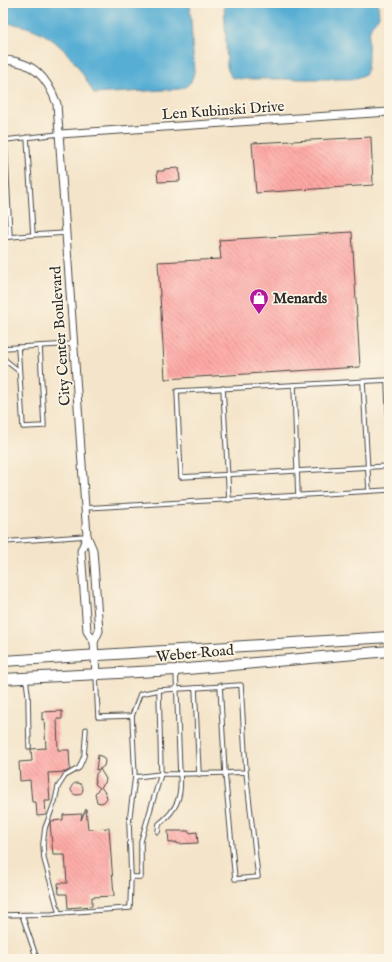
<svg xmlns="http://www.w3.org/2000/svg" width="392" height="962" font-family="'IM FELL English',serif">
<defs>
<pattern id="building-back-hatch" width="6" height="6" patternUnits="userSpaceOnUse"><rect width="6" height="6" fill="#fea8a6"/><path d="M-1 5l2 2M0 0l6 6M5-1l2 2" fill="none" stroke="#ce8987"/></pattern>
</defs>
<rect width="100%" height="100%" fill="#fcf5e5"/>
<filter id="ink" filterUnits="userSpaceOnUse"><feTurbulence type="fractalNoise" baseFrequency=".025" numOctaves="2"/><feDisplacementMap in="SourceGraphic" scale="8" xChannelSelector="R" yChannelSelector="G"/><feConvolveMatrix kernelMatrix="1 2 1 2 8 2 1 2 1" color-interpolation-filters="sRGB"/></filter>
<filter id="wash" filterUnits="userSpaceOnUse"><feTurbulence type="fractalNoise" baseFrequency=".012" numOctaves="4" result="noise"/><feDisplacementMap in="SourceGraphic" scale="16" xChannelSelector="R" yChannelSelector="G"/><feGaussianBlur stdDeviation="0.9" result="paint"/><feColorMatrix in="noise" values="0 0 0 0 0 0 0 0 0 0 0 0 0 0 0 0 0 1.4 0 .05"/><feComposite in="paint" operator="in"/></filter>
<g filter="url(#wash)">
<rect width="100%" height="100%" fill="#f4e4c9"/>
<g fill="#57aed4" stroke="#416c80">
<path d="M3,3h187l4,69c-2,10 -4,13 -14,17l-86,5c-20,-39 -45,-69 -91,-71z"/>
<path d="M224,3h154l1,14c-3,3 -6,6 -8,10 -5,10 -1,33 -5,47l-12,5h-113l-10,-2 -4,-10z"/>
</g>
<g id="blocks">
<g fill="url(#building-back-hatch)">
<polygon points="371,137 373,185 256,193 252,143"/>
<polygon points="179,168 180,181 158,182 157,171 164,171 164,169"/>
<polygon points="352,232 360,367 165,379 158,262 221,259 219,240"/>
<polygon points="62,711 62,719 57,719 58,750 69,750 70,769 66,772 48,773 50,801 45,801 46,815 37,816 36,802 32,802 30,780 20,781 19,762 32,761 31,749 46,748 44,719 42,720 42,712"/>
<polygon points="98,755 103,757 105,761 104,766 100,769 106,779 105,783 101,787 106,794 107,798 104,802 100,803 97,802 95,793 100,788 95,784 96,774 100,769 96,770"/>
<circle cx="77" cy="789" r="6"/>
<polygon points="86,809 88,829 109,828 114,896 92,897 92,906 68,908 67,894 59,894 58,883 67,883 65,855 53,855 50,823 51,821 63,820 63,815 82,814 81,820"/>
<polygon points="168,831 189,831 189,833 197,832 198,843 177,844 177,842 169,843"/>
</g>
</g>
</g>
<g filter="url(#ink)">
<use href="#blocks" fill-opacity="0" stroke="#494743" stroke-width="1"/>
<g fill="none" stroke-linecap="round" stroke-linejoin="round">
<defs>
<g id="service">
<polyline points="27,137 33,235 10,237 5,140 59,134"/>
<polyline points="33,235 66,233"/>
<polyline points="3,237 10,237"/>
<polyline points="18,347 23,427 44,426 40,346"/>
<polyline points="3,348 74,344"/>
<polyline points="3,355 5,360 19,371"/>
<polyline points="389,380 177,391 181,477 389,466"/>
<polyline points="387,381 389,431"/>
<polyline points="363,382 369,491"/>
<polyline points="294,385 298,496"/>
<polyline points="223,388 229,500"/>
<polyline points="86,508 389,490"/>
<polyline points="3,542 86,536"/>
<polyline points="176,671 180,774 225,773 220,685"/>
<polyline points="96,675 98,717 132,716"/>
<polyline points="26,679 28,695 29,747"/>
<polyline points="195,688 241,685 246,772 225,773 235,879 258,877 246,772"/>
<polyline points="135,777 129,822 131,877 141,877 141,841 161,774 159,690"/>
<path d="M158,832l1,-8c18,-14 23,-27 21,-50h-19l-26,3 -3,-61 8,-22 19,-4 36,-2 4,86"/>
<polyline points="59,913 130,908 131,877"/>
<polyline points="3,915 52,914 59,913 44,859 43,844 45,828 55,801 58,787 65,776 79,768 84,756 86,729"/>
<polyline points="22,915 37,959"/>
</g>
<g id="minor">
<path d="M3,60c30,1 44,17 54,44l30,432 6,14 6,81 -5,11"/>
<polyline points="60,134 389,112"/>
<polyline points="87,536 81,551 87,631 94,642 96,675"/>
</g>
<g id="secondary">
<polyline points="3,661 389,637"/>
<polyline points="3,679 176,670 389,651"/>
</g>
</defs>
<use href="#service" stroke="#494743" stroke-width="5.5"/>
<use href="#minor" stroke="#494743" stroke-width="9"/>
<use href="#secondary" stroke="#494743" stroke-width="12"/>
<use href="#service" stroke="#fff" stroke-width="3.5"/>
<use href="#minor" stroke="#fff" stroke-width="7"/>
<use href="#secondary" stroke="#fff" stroke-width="10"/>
</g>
</g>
<defs>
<symbol id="shop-pin" viewBox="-11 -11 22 30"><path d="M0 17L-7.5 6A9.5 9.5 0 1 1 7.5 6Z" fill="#b5179e" stroke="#fcf5e5"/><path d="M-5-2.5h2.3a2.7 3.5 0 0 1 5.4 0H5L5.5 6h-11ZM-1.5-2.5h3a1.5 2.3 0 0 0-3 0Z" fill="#fff"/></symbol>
</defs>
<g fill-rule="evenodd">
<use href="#shop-pin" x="248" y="287" width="22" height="30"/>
</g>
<g text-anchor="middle" stroke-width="3.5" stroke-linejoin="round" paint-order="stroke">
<g font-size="15" fill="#2b2b2b" stroke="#fcf5e5">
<text transform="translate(223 110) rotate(-4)" y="5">Len Kubinski Drive</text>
<text transform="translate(60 336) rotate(-94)" y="5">City Center Boulevard</text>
<text transform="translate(195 653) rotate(-5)" y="5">Weber Road</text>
</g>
<g font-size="15" font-weight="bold" fill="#2b2b2b" stroke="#fcf5e5" text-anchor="start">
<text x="273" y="303">Menards</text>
</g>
</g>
<rect width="392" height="962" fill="none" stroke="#fcf5e5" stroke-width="16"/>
</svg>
